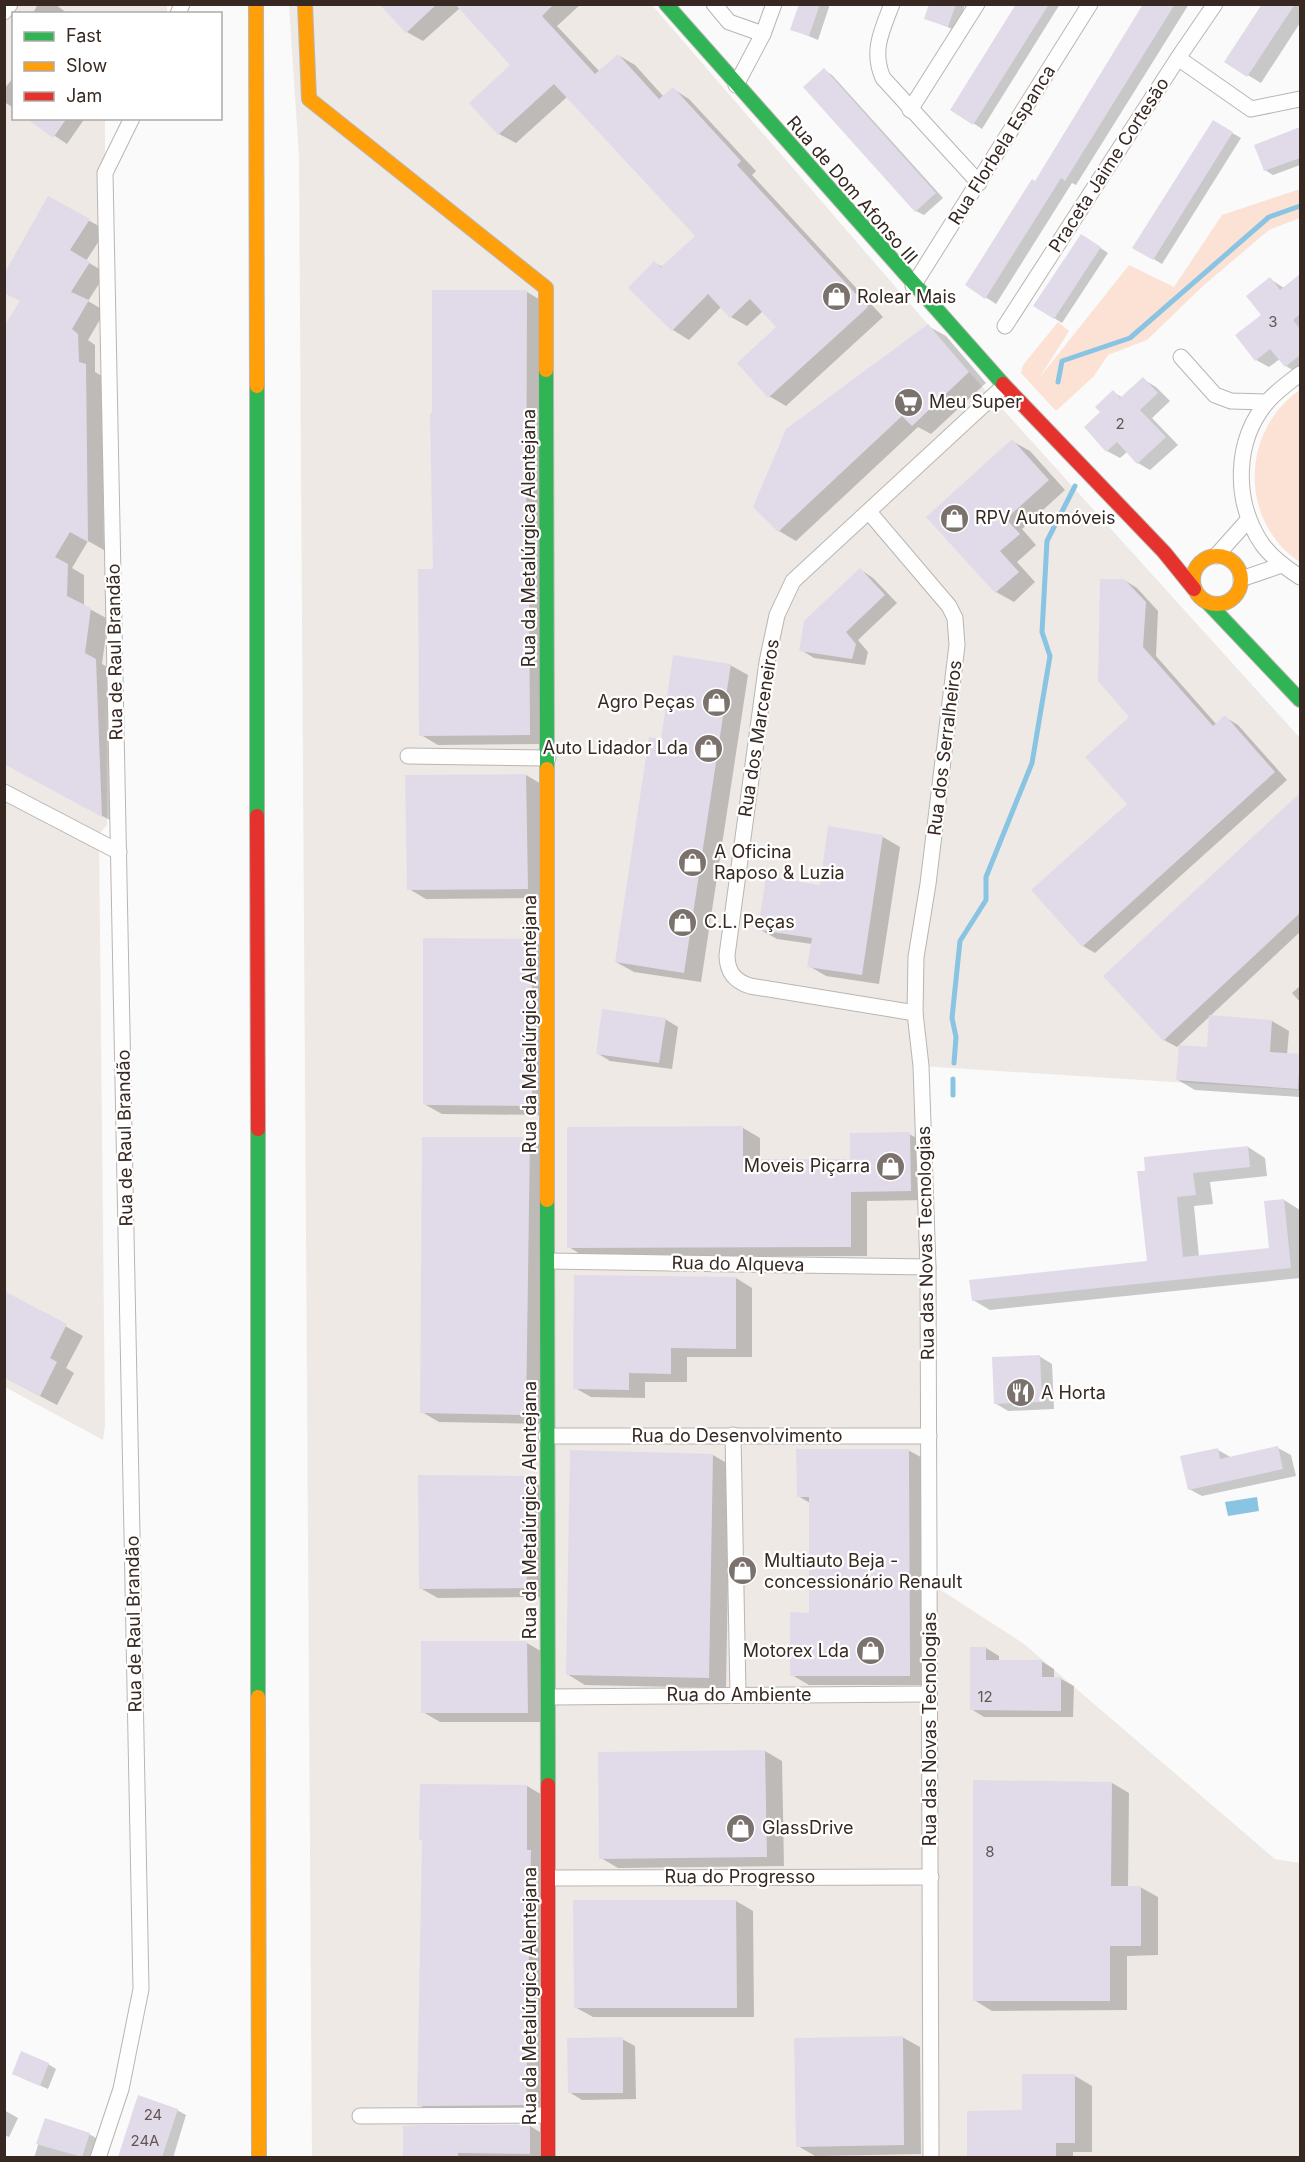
<svg xmlns="http://www.w3.org/2000/svg" width="1305" height="2162" font-family="Inter,sans-serif">
<rect width="100%" height="100%" fill="#fafafa"/>
<g fill="#eee9e5">
<polygon points="4,5 167,5 167,13 14,14 14,118 105,119 107,825 99,834 105,1425 103,1440 5,1387"/>
<polygon points="289,5 652,5 969,372 1300,738 1300,1090 921,1066 930,1583 1024,1644 1275,1859 1300,1863 1300,2157 312,2157 299,157"/>
</g>
<g fill="#fce2d5">
<polygon points="1300,189 1300,218 1269,230 1203,286 1147,340 1108,355 1094,376 1056,411 1021,373 1023,365 1058,322 1069,331 1040,377 1129,265 1174,287 1222,215"/>
<path d="M1300,390v172c-61,-40 -60,-131 0,-172z"/>
</g>
<polygon fill="#89c4e3" points="1257,1497 1259,1511 1228,1516 1225,1502"/>
<g fill="#0003">
<polygon points="38,4 55,4 68,14 34,14 33,13"/>
<polygon points="381,4 581,4 557,26 600,72 618,55 635,65 664,97 673,89 689,99 756,171 752,175 883,317 786,406 769,396 778,327 763,311 747,326 731,317 721,307 689,340 673,330 655,263 663,267 697,236 567,97 516,143 499,134 472,103 513,66 460,8 423,41 407,32"/>
<polygon points="800,4 830,4 818,40 792,29"/>
<polygon points="931,4 965,4 957,31 926,18"/>
<polygon points="1018,4 1060,4 982,129 952,109"/>
<polygon points="1146,4 1189,4 1076,185 1072,183 996,304 967,285 1036,183"/>
<polygon points="1264,4 1300,4 1300,23 1261,83 1226,62"/>
<polygon points="824,70 832,75 943,198 924,215 916,211"/>
<polygon points="14,77 14,108 4,102 4,89"/>
<polygon points="28,118 85,118 67,144"/>
<polygon points="1213,122 1241,138 1162,264 1134,247"/>
<polygon points="1300,129 1300,165 1273,175 1265,170 1256,146"/>
<polygon points="48,198 106,230 86,261 106,273 88,301 105,311 88,340 95,345 95,372 102,376 104,550 88,541 72,568 84,575 84,606 108,619 102,664 113,670 119,825 4,763 22,301"/>
<polygon points="1090,241 1108,253 1062,323 1054,318"/>
<polygon points="1298,278 1300,279 1300,372 1299,374 1286,366 1280,359 1269,367 1256,360 1270,279 1284,288"/>
<polygon points="433,291 527,292 544,302 547,744 438,745 421,735 435,571"/>
<polygon points="928,326 946,336 986,383 931,434 918,427 796,541 779,531"/>
<polygon points="1143,379 1156,387 1170,401 1152,418 1178,445 1150,470 1138,463 1127,452 1120,458 1107,451 1102,412 1113,392 1123,398"/>
<polygon points="1012,441 1030,451 1065,490 1022,529 1036,545 1017,562 1035,582 1014,602 996,592 928,517"/>
<polygon points="861,570 873,578 897,603 858,640 868,652 865,665 814,658 801,650"/>
<polygon points="1124,580 1137,588 1158,611 1156,656 1217,725 1225,717 1238,725 1287,780 1095,953 1083,946 1129,804 1131,718"/>
<polygon points="730,665 748,675 701,982 634,972 616,962 662,740"/>
<polygon points="526,775 543,785 545,898 426,899 409,889"/>
<polygon points="1300,795 1300,932 1177,1047 1164,1040 1105,977"/>
<polygon points="883,837 900,847 879,984 826,976 809,966 812,944 777,939 759,929 821,886"/>
<polygon points="531,940 549,950 549,1115 442,1114 424,1104"/>
<polygon points="1300,986 1300,1002 1292,993"/>
<polygon points="665,1019 678,1027 672,1069 610,1061 597,1053"/>
<polygon points="1272,1021 1289,1031 1287,1055 1300,1056 1300,1097 1195,1090 1178,1080 1208,1049"/>
<polygon points="743,1128 760,1138 760,1160 852,1160 909,1134 926,1143 927,1200 867,1201 867,1256 585,1257 569,1247"/>
<polygon points="529,1138 547,1148 543,1424 439,1422 422,1412"/>
<polygon points="1248,1147 1265,1158 1267,1176 1210,1182 1213,1204 1194,1206 1199,1257 1271,1249 1284,1200 1300,1210 1300,1278 990,1310 973,1300 1148,1262 1138,1173"/>
<polygon points="736,1278 752,1288 752,1357 687,1357 687,1382 645,1382 645,1398 591,1397 575,1388"/>
<polygon points="4,1292 83,1336 66,1368 74,1373 57,1405 4,1377"/>
<polygon points="1039,1356 1052,1364 1054,1409 1008,1411 995,1403"/>
<polygon points="1278,1448 1291,1455 1296,1476 1202,1496 1189,1489 1218,1450 1232,1458"/>
<polygon points="908,1450 926,1460 927,1685 809,1685 792,1675 811,1614 810,1503 798,1496"/>
<polygon points="713,1455 730,1465 726,1688 585,1685 567,1674"/>
<polygon points="525,1477 542,1487 544,1597 438,1598 420,1588"/>
<polygon points="527,1643 544,1653 545,1722 440,1722 423,1712"/>
<polygon points="986,1648 999,1656 999,1661 1041,1661 1054,1669 1054,1679 1061,1679 1074,1686 1073,1717 984,1717 971,1709"/>
<polygon points="765,1751 782,1761 784,1866 618,1868 601,1858 599,1753"/>
<polygon points="1112,1783 1129,1793 1128,1887 1140,1887 1158,1897 1158,1955 1127,1956 1127,2010 992,2011 974,2000"/>
<polygon points="527,1786 544,1796 543,2115 436,2115 419,2105 424,1841 421,1839"/>
<polygon points="736,1901 753,1911 754,2017 593,2017 575,2007 575,1902"/>
<polygon points="902,2037 920,2047 921,2154 815,2156 798,2146"/>
<polygon points="622,2039 635,2046 636,2099 582,2100 569,2092"/>
<polygon points="48,2064 56,2069 48,2089 22,2078"/>
<polygon points="1075,2076 1092,2086 1092,2152 1073,2152 1073,2158 969,2158 968,2112 1024,2112"/>
<polygon points="139,2097 177,2110 186,2115 173,2158 119,2158"/>
<polygon points="4,2110 18,2118 9,2137 4,2135"/>
<polygon points="46,2120 89,2134 98,2139 92,2158 34,2158"/>
<polygon points="530,2126 543,2134 542,2158 405,2158 405,2128"/>
</g>
<g fill="none" stroke-linecap="round" stroke-linejoin="round">
<g stroke="#89c4e3" stroke-width="5">
<polyline points="1058,382 1062,361 1130,338 1269,217 1300,206"/>
<polyline points="954,1063 956,1037 952,1018 960,941 986,900 986,877 1032,763 1050,656 1042,632 1047,541 1075,486"/>
<polyline points="953,1095 953,1079"/>
</g>
</g>
<g fill="#e1dbe9">
<polygon points="379,4 437,4 406,33"/>
<polygon points="455,4 554,4 542,16 595,74 618,54 659,99 673,87 741,161 737,165 868,307 768,398 737,363 776,327 750,299 730,318 708,294 672,331 628,288 654,261 661,267 695,236 554,84 498,135 469,103 510,65"/>
<polygon points="799,4 820,4 809,36 790,30"/>
<polygon points="929,4 956,4 948,27 924,19"/>
<polygon points="1016,4 1049,4 973,125 950,110"/>
<polygon points="1143,4 1175,4 1065,181 1061,178 985,299 965,285 1032,179 1035,181"/>
<polygon points="1262,4 1295,4 1247,77 1224,62"/>
<polygon points="824,68 936,193 915,212 803,87"/>
<polygon points="26,118 67,118 53,138"/>
<polygon points="1213,120 1233,132 1153,260 1132,248"/>
<polygon points="1300,127 1300,158 1264,171 1254,145"/>
<polygon points="48,196 90,219 70,250 90,262 71,292 89,300 72,329 78,334 79,362 86,364 88,542 70,532 55,557 68,564 67,596 91,608 85,653 96,659 102,817 4,764 4,326 20,301 4,293 4,274"/>
<polygon points="1081,234 1101,247 1054,319 1033,306"/>
<polygon points="1300,274 1300,314 1293,320 1300,329 1300,355 1285,367 1270,349 1255,361 1235,335 1261,315 1246,296 1270,277 1280,290"/>
<polygon points="432,290 527,290 526,569 529,568 530,735 419,736 418,569 433,569 430,413 432,413"/>
<polygon points="928,324 969,372 912,426 902,416 778,532 753,507 786,429"/>
<polygon points="1143,377 1158,393 1140,410 1166,437 1137,464 1117,442 1106,452 1084,427 1100,412 1095,407 1113,390 1120,398"/>
<polygon points="1012,439 1049,480 1006,519 1020,534 1000,551 1019,572 995,593 926,517"/>
<polygon points="860,568 885,595 846,632 856,644 852,659 799,651 804,621"/>
<polygon points="1100,579 1124,579 1146,602 1143,647 1213,726 1225,715 1275,772 1082,947 1031,890 1127,804 1085,757 1129,717 1098,681"/>
<polygon points="673,655 731,664 684,973 615,962 649,737 661,739"/>
<polygon points="526,774 528,889 407,890 405,775"/>
<polygon points="1300,793 1300,913 1163,1041 1103,976"/>
<polygon points="828,826 883,835 862,975 807,967 812,938 758,930 766,876 820,885"/>
<polygon points="423,938 532,939 532,1106 423,1105"/>
<polygon points="602,1009 666,1018 659,1063 596,1054"/>
<polygon points="1209,1015 1272,1020 1270,1052 1300,1054 1298,1089 1176,1080 1179,1045 1207,1047"/>
<polygon points="743,1126 743,1159 850,1159 850,1133 910,1132 911,1191 851,1192 851,1247 567,1248 567,1127"/>
<polygon points="422,1137 530,1137 526,1415 420,1413"/>
<polygon points="1248,1146 1250,1167 1193,1173 1196,1195 1177,1197 1183,1257 1269,1248 1264,1201 1284,1199 1291,1268 972,1301 969,1280 1147,1261 1137,1171 1145,1171 1144,1157"/>
<polygon points="574,1275 736,1277 736,1349 671,1348 671,1374 629,1373 629,1390 573,1389"/>
<polygon points="4,1291 67,1324 50,1358 57,1362 40,1396 4,1377"/>
<polygon points="1040,1355 1042,1402 994,1404 992,1357"/>
<polygon points="1278,1446 1283,1469 1188,1490 1180,1456 1218,1448 1220,1459"/>
<polygon points="796,1449 909,1449 910,1676 790,1676 790,1612 809,1613 809,1497 797,1497"/>
<polygon points="570,1450 713,1454 709,1678 566,1675"/>
<polygon points="418,1475 525,1476 527,1588 419,1589"/>
<polygon points="421,1641 527,1641 528,1713 421,1713"/>
<polygon points="970,1647 986,1647 986,1660 1042,1660 1042,1677 1061,1677 1061,1711 970,1710"/>
<polygon points="765,1750 767,1857 599,1859 598,1752"/>
<polygon points="973,1780 1112,1782 1111,1886 1141,1886 1141,1946 1110,1946 1110,2001 973,2001"/>
<polygon points="420,1784 527,1785 527,1850 531,1850 526,2105 417,2106 422,1840 419,1840"/>
<polygon points="573,1900 736,1900 737,2008 574,2008"/>
<polygon points="903,2036 904,2145 796,2147 794,2038"/>
<polygon points="623,2037 623,2093 568,2093 567,2038"/>
<polygon points="21,2051 49,2063 40,2086 12,2074"/>
<polygon points="1022,2074 1075,2074 1075,2143 1056,2143 1056,2157 967,2157 967,2111 1022,2110"/>
<polygon points="138,2095 178,2109 162,2157 118,2157"/>
<polygon points="45,2118 90,2133 82,2157 36,2144"/>
<polygon points="417,2125 530,2125 530,2154 458,2153 458,2157 403,2157 403,2126"/>
</g>
<g fill="none" stroke-linecap="round" stroke-linejoin="round">
<defs>
<g id="street">
<polyline points="714,4 729,22 763,34"/>
<path d="M892,4c-10,26 -21,47 -9,74l96,105"/>
<polyline points="4,12 10,4"/>
<polyline points="178,14 182,4"/>
<polyline points="1178,58 1251,109 1300,99"/>
<polyline points="736,85 763,34 774,4"/>
<polyline points="910,110 977,4"/>
<polyline points="913,286 1090,4"/>
<polyline points="1005,326 1178,58 1215,4"/>
<polyline points="1181,357 1215,395 1231,401 1267,402"/>
<path d="M1300,374c-11,8 -22,16 -32,27 -34,39 -35,100 -6,143 10,14 24,24 38,33"/>
<polyline points="869,512 949,606 955,618 957,645 928,884 916,957 915,1013 921,1066 928,1267 931,2158"/>
<polyline points="1216,556 1249,519"/>
<polyline points="1241,579 1282,565"/>
<polyline points="408,756 548,758"/>
<polyline points="4,792 119,852"/>
<path d="M915,1013l-165,-27c-16,-5 -23,-15 -23,-31l40,-293 10,-47 16,-34 211,-195"/>
<polyline points="548,1261 928,1267"/>
<polyline points="733,1435 738,1694"/>
<polyline points="546,1436 929,1436"/>
<polyline points="549,1697 929,1694"/>
<polyline points="549,1878 931,1877"/>
<polyline points="360,2116 547,2115"/>
<polyline points="98,2158 121,2089 141,1989 105,173 132,118"/>
</g>
<g id="fast">
<polyline points="666,4 1003,384"/>
<polyline points="546,370 547,769"/>
<polyline points="257,386 257,816"/>
<polyline points="1208,603 1300,700"/>
<polyline points="258,1129 258,1697"/>
<polyline points="547,1200 548,1785"/>
</g>
<g id="slow">
<polyline points="256,4 257,386"/>
<polyline points="305,4 309,99 546,288 546,370"/>
<circle cx="1217" cy="580" r="24"/>
<polyline points="547,769 547,1200"/>
<polyline points="258,1697 259,2158"/>
</g>
<g id="jam">
<polyline points="1003,384 1164,552 1194,589"/>
<polyline points="257,816 258,1129"/>
<polyline points="548,1785 548,2158"/>
</g>
</defs>
<use href="#street" stroke="#bbb5b1" stroke-width="17"/>
<use href="#fast" stroke="#bbb5b1" stroke-width="16"/>
<use href="#slow" stroke="#bbb5b1" stroke-width="16"/>
<use href="#jam" stroke="#bbb5b1" stroke-width="16"/>
<use href="#street" stroke="#fefefe" stroke-width="15"/>
<use href="#fast" stroke="#30b455" stroke-width="14"/>
<use href="#slow" stroke="#ff9f0a" stroke-width="14"/>
<use href="#jam" stroke="#e5322d" stroke-width="14"/>
</g>
<defs>
<symbol id="shop-disc" viewBox="-11 -11 22 22"><circle r="9.5" fill="#7b726d" stroke="#fff"/><path d="M-5-2.5h2.3a2.7 3.5 0 0 1 5.4 0H5L5.5 6h-11ZM-1.5-2.5h3a1.5 2.3 0 0 0-3 0Z" fill="#fff"/></symbol>
<symbol id="supermarket-disc" viewBox="-11 -11 22 22"><circle r="9.5" fill="#7b726d" stroke="#fff"/><path d="M-6-5.5h2.5l.6 2H6L4.5 2H-2.5L-4.4-4H-6ZM-1.5 3.2a1.3 1.3 0 1 0 .1 0ZM3 3.2a1.3 1.3 0 1 0 .1 0Z" fill="#fff"/></symbol>
<symbol id="restaurant-disc" viewBox="-11 -11 22 22"><circle r="9.5" fill="#7b726d" stroke="#fff"/><path d="M-5-6h1v4h1v-4h1v4h1v-4h1v5L-1.5 .5V6h-2V.5L-5-1ZM5-6V6H3V1.5H1.5Q1.5-4 5-6Z" fill="#fff"/></symbol>
</defs>
<g fill-rule="evenodd">
<use href="#shop-disc" x="820" y="280" width="33" height="33"/>
<use href="#supermarket-disc" x="892" y="386" width="33" height="33"/>
<use href="#shop-disc" x="938" y="502" width="33" height="33"/>
<use href="#shop-disc" x="700" y="686" width="33" height="33"/>
<use href="#shop-disc" x="692" y="732" width="33" height="33"/>
<use href="#shop-disc" x="676" y="846" width="33" height="33"/>
<use href="#shop-disc" x="666" y="906" width="33" height="33"/>
<use href="#shop-disc" x="874" y="1150" width="33" height="33"/>
<use href="#restaurant-disc" x="1004" y="1376" width="33" height="33"/>
<use href="#shop-disc" x="726" y="1554" width="33" height="33"/>
<use href="#shop-disc" x="854" y="1634" width="33" height="33"/>
<use href="#shop-disc" x="724" y="1812" width="33" height="33"/>
</g>
<g text-anchor="middle" stroke-width="4.5" stroke-linejoin="round" paint-order="stroke">
<g font-size="15" fill="#625553">
<text x="1273" y="327">3</text>
<text x="1120" y="429">2</text>
<text x="985" y="1702">12</text>
<text x="990" y="1857">8</text>
<text x="153" y="2120">24</text>
<text x="145" y="2146">24A</text>
</g>
<g font-size="18" fill="#372821" stroke="#fff">
<text transform="translate(1002 145) rotate(-58)" y="6">Rua Florbela Espanca</text>
<text transform="translate(1109 165) rotate(-57)" y="6">Praceta Jaime Cortesão</text>
<text transform="translate(852 190) rotate(49)" y="6">Rua de Dom Afonso III</text>
<text transform="translate(529 538) rotate(-90)" y="6">Rua da Metalúrgica Alentejana</text>
<text transform="translate(115 652) rotate(-91)" y="6">Rua de Raul Brandão</text>
<text transform="translate(759 728) rotate(-81)" y="6">Rua dos Marceneiros</text>
<text transform="translate(945 748) rotate(-83)" y="6">Rua dos Serralheiros</text>
<text transform="translate(530 1024) rotate(-90)" y="6">Rua da Metalúrgica Alentejana</text>
<text transform="translate(125 1138) rotate(-91)" y="6">Rua de Raul Brandão</text>
<text transform="translate(926 1243) rotate(-91)" y="6">Rua das Novas Tecnologias</text>
<text transform="translate(738 1264) rotate(1)" y="6">Rua do Alqueva</text>
<text x="737" y="1442">Rua do Desenvolvimento</text>
<text transform="translate(530 1510) rotate(-90)" y="6">Rua da Metalúrgica Alentejana</text>
<text transform="translate(134 1624) rotate(-91)" y="6">Rua de Raul Brandão</text>
<text x="739" y="1701">Rua do Ambiente</text>
<text transform="translate(930 1729) rotate(-90)" y="6">Rua das Novas Tecnologias</text>
<text x="740" y="1883">Rua do Progresso</text>
<text transform="translate(530 1996) rotate(-90)" y="6">Rua da Metalúrgica Alentejana</text>
</g>
<g font-size="18" fill="#372821" stroke="#fff" text-anchor="start">
<text x="857" y="303">Rolear Mais</text>
<text x="929" y="408">Meu Super</text>
<text x="975" y="524">RPV Automóveis</text>
<text x="695" y="708" text-anchor="end">Agro Peças</text>
<text x="688" y="754" text-anchor="end">Auto Lidador Lda</text>
<text x="714" y="858">A Oficina<tspan x="714" dy="21">Raposo &amp; Luzia</tspan></text>
<text x="704" y="928">C.L. Peças</text>
<text x="870" y="1172" text-anchor="end">Moveis Piçarra</text>
<text x="1041" y="1399">A Horta</text>
<text x="764" y="1567">Multiauto Beja -<tspan x="764" dy="21">concessionário Renault</tspan></text>
<text x="849" y="1657" text-anchor="end">Motorex Lda</text>
<text x="762" y="1834">GlassDrive</text>
</g>
</g>
<rect width="1305" height="2162" fill="none" stroke="#372821" stroke-width="12"/>
<rect x="12" y="12" width="210" height="108" fill="#ffffff" stroke="#afa9a6" stroke-width="1.5"/>
<rect x="24" y="32" width="30" height="9" fill="#30b455" stroke="#afa9a6" stroke-width="1.5"/>
<text x="66" y="42" font-size="18" fill="#372821">Fast</text>
<rect x="24" y="62" width="30" height="9" fill="#ff9f0a" stroke="#afa9a6" stroke-width="1.5"/>
<text x="66" y="72" font-size="18" fill="#372821">Slow</text>
<rect x="24" y="92" width="30" height="9" fill="#e5322d" stroke="#afa9a6" stroke-width="1.5"/>
<text x="66" y="102" font-size="18" fill="#372821">Jam</text>
</svg>
